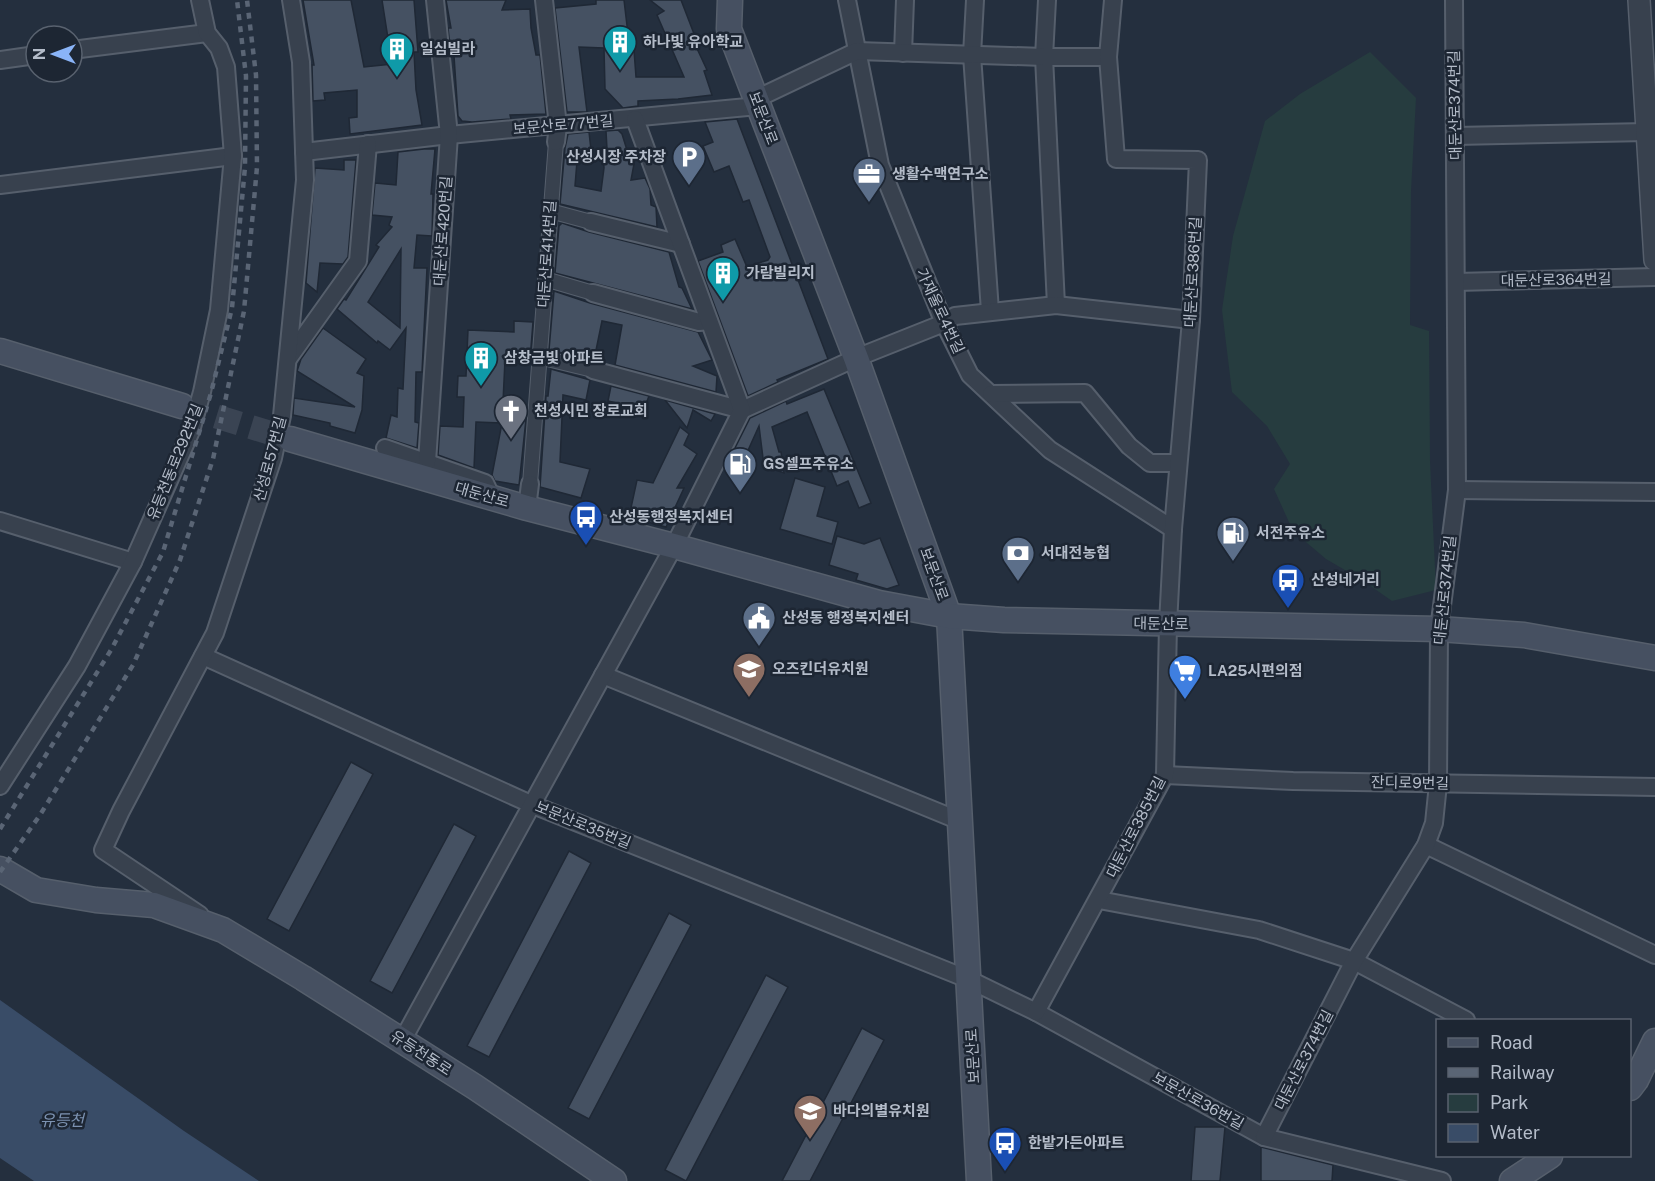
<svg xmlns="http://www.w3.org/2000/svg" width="1655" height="1181" font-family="'Public Sans','Noto Sans KR',sans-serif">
<rect width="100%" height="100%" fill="#242f3e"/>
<polygon fill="#263c3f" points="1370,52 1416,98 1411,191 1410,325 1429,331 1430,461 1436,590 1392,601 1362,580 1326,559 1293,531 1274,489 1290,464 1267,426 1232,392 1222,310 1233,236 1265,121 1300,94"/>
<polygon fill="#394c67" points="0,1000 184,1131 259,1181 34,1181 0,1158"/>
<g fill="#455162" stroke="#1f2835" stroke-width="1.5" fill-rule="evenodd">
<polygon points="303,0 351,0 364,67 392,64 382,0 414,0 418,52 414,52 416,90 422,125 350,134 349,118 357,117 357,90 324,93 325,100 313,101 312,65 314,65"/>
<polygon points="446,0 506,0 502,10 530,9 531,28 536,55 540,55 546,114 510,115 511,119 472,122 462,121 458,116 454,56 451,56 448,28 451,28"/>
<polygon points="596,0 624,0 630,51 634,50 636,77 684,77 657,15 664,11 650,0 681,0 696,39 693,40 707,70 704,71 712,95 678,99 638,101 638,106 623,108 605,89 604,48 579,47 587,112 567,112 555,8 596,4"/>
<polygon points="737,119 828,359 777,380 778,382 748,396 698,261 723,252 721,245 735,239 747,267 768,260 770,257 749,200 743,202 729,166 714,172 703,146 713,142 705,122"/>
<polygon points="618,130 622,134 631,163 634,164 631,180 645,178 650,189 651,205 656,207 657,227 560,204 565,148 568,134 589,132 591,150 578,149 575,186 601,191 604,168 603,149 607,149 606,131"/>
<path d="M424,149h11l-4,45h2l-1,42 -15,-1 -3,33h13l-5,104h-6l-1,50 4,1 -2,25 -31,-10 5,-23 6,2 1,-29 5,1 3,-61 -16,22 -12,-9 -1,2 -40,-34 7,-10 2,1 33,-53 -3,-2 16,-18 -3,-2 3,-8 -20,-2 3,-32 21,2 2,-33zM401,249l-1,79 -32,-26z"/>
<polygon points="344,160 356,160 348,257 343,264 320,263 317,292 306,283 315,168 344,170"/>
<polygon points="562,223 589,232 669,252 679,287 682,288 692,309 555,273 559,226"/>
<polygon points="554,291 590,303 698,332 712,360 693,366 717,376 716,392 615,365 622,325 602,321 594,360 549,350"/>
<polygon points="514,321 533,322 530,360 505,360 502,423 476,422 474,468 438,455 440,426 463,427 464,397 457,397 458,376 466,376 468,330 514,332"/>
<polygon points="323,328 366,359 357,373 364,376 362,410 355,433 330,426 330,423 293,415 294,398 355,407 297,371 301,359"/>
<polygon points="551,369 590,380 586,400 563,395 560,462 590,469 581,498 540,487 546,396 548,396"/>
<polygon points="611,386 649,396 644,409 608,401"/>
<polygon points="824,389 871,503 859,508 848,481 837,486 807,412 772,427 779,452 781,452 784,473 764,466 759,426 745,457 733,452 750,418 786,401 787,404"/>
<polygon points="665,400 715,414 711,421 693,410 687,428"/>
<polygon points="526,419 519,485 495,481 492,475 502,423"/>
<polygon points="680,427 689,434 684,445 697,454 677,488 684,488 666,527 629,517 637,480 653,483"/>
<polygon points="795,478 825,487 817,516 838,522 832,544 780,529"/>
<polygon points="837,536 864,544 880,538 899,585 887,589 856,580 858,574 829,565"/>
<polygon points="351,762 373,774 289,931 267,919"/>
<polygon points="454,824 476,836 392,993 370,981"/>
<polygon points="569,851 591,863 489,1057 467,1046"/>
<polygon points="669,913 691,925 589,1119 568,1108"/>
<polygon points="766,975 788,987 686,1181 665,1170"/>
<polygon points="862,1028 884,1040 810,1181 782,1181"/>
<polygon points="1195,1127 1225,1127 1220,1181 1191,1181"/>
<polygon points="1261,1147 1333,1165 1332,1181 1261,1181"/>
</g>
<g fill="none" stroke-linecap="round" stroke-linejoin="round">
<polyline stroke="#3a4453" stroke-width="24" stroke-dasharray="24 12" stroke-linecap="butt" points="182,406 290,439"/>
<defs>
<g id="pedestrian">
<polyline points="550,211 591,222"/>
<polyline points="545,279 593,293"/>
<polyline points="539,357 593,370"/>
<polyline points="530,484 556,142"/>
</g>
<g id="minor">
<polyline points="544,0 558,126 556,142"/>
<polyline points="847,0 880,165 944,323 970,375 1050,450 1173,529"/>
<polyline points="975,0 972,55 990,311"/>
<polyline points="1047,0 1044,57 1056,305"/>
<polyline points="72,50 207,33"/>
<polyline points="903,53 905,0"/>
<polyline points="0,60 36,55"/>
<polyline points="756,99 857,51 1044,57 1108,57"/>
<polyline points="1456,136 1647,132"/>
<polyline points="304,152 449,135 758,106"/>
<polyline points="0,185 233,156"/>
<polyline points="591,222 681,244"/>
<polyline points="1456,282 1655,277"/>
<polyline points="593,293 699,322 709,321"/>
<polyline points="288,359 358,261 368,144"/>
<polyline points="593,370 742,410 856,358 944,323 955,316 1056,305 1191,320"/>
<polyline points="991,394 1085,393 1129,446 1150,463 1178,463"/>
<polyline points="385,448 485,483 492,498"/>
<polyline points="427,462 449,135 435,0"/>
<polyline points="1457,490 1655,492"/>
<polyline points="527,508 530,484"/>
<polyline points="0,521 133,562"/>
<polyline points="203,656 533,805 970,980 1036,1012 1264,1137 1442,1181"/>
<polyline points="603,675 960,821"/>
<polyline points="1165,775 1293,781 1655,787"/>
<polyline points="0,786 77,666 133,562 191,431 202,392 219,310 233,156 226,67 219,48 207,33 200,0"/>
<polyline points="1426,845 1655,955"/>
<polyline points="1099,900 1259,930 1354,961 1466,1020"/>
<polyline points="200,915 103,850 121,811 215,633 273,458 282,416 305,180 301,62 291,0"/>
<polyline points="1036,1012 1165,775 1168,624 1173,529 1191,320 1198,160 1116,159 1108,57 1113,0"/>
<polyline points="402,1041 674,546 742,410 635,119"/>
<polyline points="1264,1137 1354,961 1426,845 1434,823 1438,784 1439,629 1457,490 1454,0"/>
</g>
<polyline id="tertiary" points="1639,0 1655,260"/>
<g id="secondary">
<polyline points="730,0 729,29 856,358 949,616 979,1181"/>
<polyline points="0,351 182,406"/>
<polyline points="290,439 527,508 674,546 879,603 949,616 1004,620 1439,629 1524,635 1655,658"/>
<polyline points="0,869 36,890 96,900 154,905 223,930 303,978 475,1087 614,1181"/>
<polyline points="1630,1088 1636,1080 1655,1041"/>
<polyline points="1512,1181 1550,1156"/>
</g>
</defs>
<use href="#pedestrian" stroke="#565f6c" stroke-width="16"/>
<use href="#minor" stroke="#565f6c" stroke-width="20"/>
<use href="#tertiary" stroke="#565f6c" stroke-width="24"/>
<use href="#secondary" stroke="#565f6c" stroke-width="27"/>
<use href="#pedestrian" stroke="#38414e" stroke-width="14"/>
<use href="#minor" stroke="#38414e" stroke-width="16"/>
<use href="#tertiary" stroke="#38414e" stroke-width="21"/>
<use href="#secondary" stroke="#465061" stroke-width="24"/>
<g stroke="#5a6575" stroke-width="4.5" stroke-dasharray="6 6" stroke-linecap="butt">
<polyline points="0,829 111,650 163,552 211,393 232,308 245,167 246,76 237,0"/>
<polyline points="0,872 40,815 133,665 180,560 213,459 244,311 257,167 256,75 247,0"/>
</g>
</g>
<defs>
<symbol id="building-pin" viewBox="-11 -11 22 30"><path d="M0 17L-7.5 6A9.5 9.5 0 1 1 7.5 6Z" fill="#0f9aa8" stroke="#1d2633"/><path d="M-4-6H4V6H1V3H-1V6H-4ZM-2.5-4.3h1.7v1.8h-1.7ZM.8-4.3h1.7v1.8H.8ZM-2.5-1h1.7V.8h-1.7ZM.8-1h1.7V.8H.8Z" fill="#fff"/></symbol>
<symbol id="parking-pin" viewBox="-11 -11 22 30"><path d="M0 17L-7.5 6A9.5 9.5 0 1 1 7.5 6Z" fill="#5c6f8a" stroke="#1d2633"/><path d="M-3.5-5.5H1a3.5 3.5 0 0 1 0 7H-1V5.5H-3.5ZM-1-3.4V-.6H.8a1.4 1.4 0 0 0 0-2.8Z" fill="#fff"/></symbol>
<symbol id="office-pin" viewBox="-11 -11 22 30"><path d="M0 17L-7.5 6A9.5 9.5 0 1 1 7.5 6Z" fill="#5c6f8a" stroke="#1d2633"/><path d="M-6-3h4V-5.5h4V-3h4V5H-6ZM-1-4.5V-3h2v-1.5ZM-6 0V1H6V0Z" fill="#fff"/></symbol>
<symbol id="church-pin" viewBox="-11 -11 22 30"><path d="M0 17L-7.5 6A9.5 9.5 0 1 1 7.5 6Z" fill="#6b7280" stroke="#1d2633"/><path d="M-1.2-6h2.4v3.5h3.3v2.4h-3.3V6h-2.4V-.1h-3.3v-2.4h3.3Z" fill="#fff"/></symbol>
<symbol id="fuel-pin" viewBox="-11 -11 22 30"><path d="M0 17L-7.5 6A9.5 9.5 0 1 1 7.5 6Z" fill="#5c6f8a" stroke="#1d2633"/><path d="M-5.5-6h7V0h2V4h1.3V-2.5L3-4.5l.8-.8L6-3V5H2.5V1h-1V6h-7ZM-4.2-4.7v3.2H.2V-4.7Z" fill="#fff"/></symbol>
<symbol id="bus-pin" viewBox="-11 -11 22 30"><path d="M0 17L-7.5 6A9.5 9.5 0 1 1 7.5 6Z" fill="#1a4fb4" stroke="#1d2633"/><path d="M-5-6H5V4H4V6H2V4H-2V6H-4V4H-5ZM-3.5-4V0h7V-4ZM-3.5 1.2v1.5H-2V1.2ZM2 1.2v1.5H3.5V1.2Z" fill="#fff"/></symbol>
<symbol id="bank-pin" viewBox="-11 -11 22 30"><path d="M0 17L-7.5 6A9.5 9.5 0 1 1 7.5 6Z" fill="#5c6f8a" stroke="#1d2633"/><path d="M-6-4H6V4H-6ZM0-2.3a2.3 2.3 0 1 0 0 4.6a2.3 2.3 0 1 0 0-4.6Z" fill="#fff"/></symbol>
<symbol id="civic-pin" viewBox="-11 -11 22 30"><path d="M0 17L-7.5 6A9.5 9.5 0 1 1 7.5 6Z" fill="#5c6f8a" stroke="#1d2633"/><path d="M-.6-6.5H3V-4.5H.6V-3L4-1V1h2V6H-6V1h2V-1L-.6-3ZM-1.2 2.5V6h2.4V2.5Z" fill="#fff"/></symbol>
<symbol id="school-pin" viewBox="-11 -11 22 30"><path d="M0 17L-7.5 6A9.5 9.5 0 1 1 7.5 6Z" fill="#8d6e63" stroke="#1d2633"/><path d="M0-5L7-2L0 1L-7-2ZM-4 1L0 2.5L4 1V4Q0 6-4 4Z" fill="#fff"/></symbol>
<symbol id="supermarket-pin" viewBox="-11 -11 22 30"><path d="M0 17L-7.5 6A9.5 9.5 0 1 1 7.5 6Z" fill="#3f7fe0" stroke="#1d2633"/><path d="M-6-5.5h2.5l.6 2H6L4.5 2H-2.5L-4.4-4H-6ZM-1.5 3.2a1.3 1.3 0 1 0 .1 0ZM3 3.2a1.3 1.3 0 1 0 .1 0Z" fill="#fff"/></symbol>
</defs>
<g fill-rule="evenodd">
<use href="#building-pin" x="601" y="23" width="38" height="52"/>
<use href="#building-pin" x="378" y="30" width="38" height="52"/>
<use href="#parking-pin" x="670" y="138" width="38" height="52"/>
<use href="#office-pin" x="850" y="155" width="38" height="52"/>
<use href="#building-pin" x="704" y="254" width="38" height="52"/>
<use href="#building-pin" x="462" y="339" width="38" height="52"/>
<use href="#church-pin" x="492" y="392" width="38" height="52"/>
<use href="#fuel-pin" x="721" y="445" width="38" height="52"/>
<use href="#bus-pin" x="567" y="498" width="38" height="52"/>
<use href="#fuel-pin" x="1214" y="514" width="38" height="52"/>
<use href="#bank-pin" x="999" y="534" width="38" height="52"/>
<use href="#bus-pin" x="1269" y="561" width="38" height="52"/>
<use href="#civic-pin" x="740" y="599" width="38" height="52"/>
<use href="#school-pin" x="730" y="650" width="38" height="52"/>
<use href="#supermarket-pin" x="1166" y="652" width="38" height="52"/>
<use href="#school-pin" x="791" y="1092" width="38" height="52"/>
<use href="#bus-pin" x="986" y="1124" width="38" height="52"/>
</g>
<g text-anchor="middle" stroke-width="5" stroke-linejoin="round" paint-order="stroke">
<g font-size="15" font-weight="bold" fill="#b4bcc9" stroke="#1d2633" text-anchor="start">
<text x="643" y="47">하나빛 유아학교</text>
<text x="420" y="54">일심빌라</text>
<text x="666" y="162" text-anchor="end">산성시장 주차장</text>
<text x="892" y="179">생활수맥연구소</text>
<text x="746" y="278">가람빌리지</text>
<text x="504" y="363">삼창금빛 아파트</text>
<text x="534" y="416">천성시민 장로교회</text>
<text x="763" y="469">GS셀프주유소</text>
<text x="609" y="522">산성동행정복지센터</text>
<text x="1256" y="538">서전주유소</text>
<text x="1041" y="558">서대전농협</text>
<text x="1311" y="585">산성네거리</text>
<text x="782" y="623">산성동 행정복지센터</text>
<text x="772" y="674">오즈킨더유치원</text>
<text x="1208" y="676">LA25시편의점</text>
<text x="833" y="1116">바다의별유치원</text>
<text x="1028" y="1148">한밭가든아파트</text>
</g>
<g font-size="15" fill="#b4bcc9" stroke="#1d2633">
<text transform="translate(1455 105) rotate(-91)" y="5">대둔산로374번길</text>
<text transform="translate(763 118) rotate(69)" y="5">보문산로</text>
<text transform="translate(563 125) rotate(-5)" y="5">보문산로77번길</text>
<text transform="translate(443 231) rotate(-86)" y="5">대둔산로420번길</text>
<text transform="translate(547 254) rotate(-86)" y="5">대둔산로414번길</text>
<text transform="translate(1193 272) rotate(-87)" y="5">대둔산로386번길</text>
<text transform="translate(1556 280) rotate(-1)" y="5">대둔산로364번길</text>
<text transform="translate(940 311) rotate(65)" y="5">가재울로4번길</text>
<text transform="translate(270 459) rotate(-75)" y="5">산성로57번길</text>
<text transform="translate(175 462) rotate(-68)" y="5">유등천동로292번길</text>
<text transform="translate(482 495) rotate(16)" y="5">대둔산로</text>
<text transform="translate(934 574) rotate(70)" y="5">보문산로</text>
<text transform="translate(1445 590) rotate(-84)" y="5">대둔산로374번길</text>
<text transform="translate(1161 624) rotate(1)" y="5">대둔산로</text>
<text transform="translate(1410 783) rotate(1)" y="5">잔디로9번길</text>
<text transform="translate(583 825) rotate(22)" y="5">보문산로35번길</text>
<text transform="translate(1136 827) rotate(-63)" y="5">대둔산로385번길</text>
<text transform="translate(421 1053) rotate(33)" y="5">유등천동로</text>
<text transform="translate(973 1056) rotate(-93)" y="5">보문산로</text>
<text transform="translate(1304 1060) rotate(-63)" y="5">대둔산로374번길</text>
<text transform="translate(1198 1101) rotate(29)" y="5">보문산로36번길</text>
</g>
<g font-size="16" font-style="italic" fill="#7c92b1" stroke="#1d2633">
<text x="62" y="1126">유등천</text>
</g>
</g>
<rect x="1436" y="1019" width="195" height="138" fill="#1d2633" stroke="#59626f" stroke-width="1.5"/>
<rect x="1448" y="1038" width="30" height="9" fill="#465061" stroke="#59626f" stroke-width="1.5"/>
<text x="1490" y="1049" font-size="18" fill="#b4bcc9">Road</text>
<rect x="1448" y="1068" width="30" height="9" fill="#5a6575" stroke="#59626f" stroke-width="1.5"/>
<text x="1490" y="1079" font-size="18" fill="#b4bcc9">Railway</text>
<rect x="1448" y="1094" width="30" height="18" fill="#263c3f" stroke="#59626f" stroke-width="1.5"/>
<text x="1490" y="1109" font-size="18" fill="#b4bcc9">Park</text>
<rect x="1448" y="1124" width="30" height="18" fill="#394c67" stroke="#59626f" stroke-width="1.5"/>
<text x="1490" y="1139" font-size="18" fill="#b4bcc9">Water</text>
<g transform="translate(54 54) rotate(270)"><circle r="28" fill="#1d2633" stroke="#59626f" stroke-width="1.5"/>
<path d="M0-4.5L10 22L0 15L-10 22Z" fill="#8ab4f8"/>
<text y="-9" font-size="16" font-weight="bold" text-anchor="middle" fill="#b4bcc9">N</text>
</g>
</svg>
